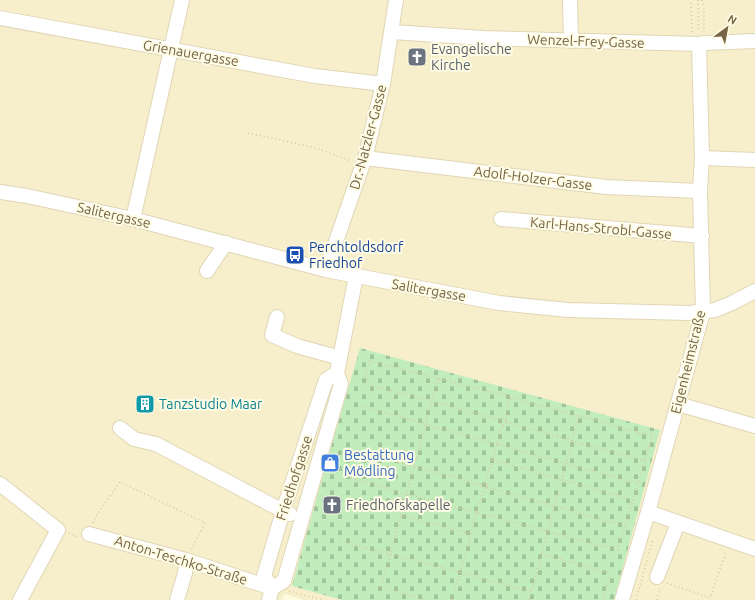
<svg xmlns="http://www.w3.org/2000/svg" width="755" height="600" font-family="Ubuntu,sans-serif">
<defs>
<pattern id="cemetery-stones" width="16" height="16" patternUnits="userSpaceOnUse"><rect width="16" height="16" fill="#c1edbc"/><path d="M2 7V4a2 2 0 0 1 4 0v3zM10 15v-3a2 2 0 0 1 4 0v3z" fill="#a1c49a"/></pattern>
</defs>
<rect width="100%" height="100%" fill="#fefbde"/>
<polygon fill="#f7efcc" points="0,0 755,0 755,600 304,600 285,594 282,600 0,600"/>
<polygon fill="url(#cemetery-stones)" points="360,348 660,430 614,600 342,600 292,586 329,454"/>
<g fill="none" stroke-linecap="round" stroke-linejoin="round">
<defs>
<g id="minor">
<polyline points="570,0 571,41"/>
<polyline points="0,18 315,76 383,84"/>
<polyline points="392,32 483,38 699,44 705,43 755,41"/>
<polyline points="365,158 606,187 700,191"/>
<polyline points="702,158 755,160"/>
<polyline points="0,192 27,196 133,219 326,270 499,303 568,310 689,313 715,310 732,303 755,291"/>
<polyline points="133,219 182,0"/>
<polyline points="501,219 702,236"/>
<polyline points="326,270 365,158 383,84 396,0"/>
<polyline points="207,271 226,243"/>
<polyline points="277,317 272,335 297,346 340,358"/>
<polyline points="678,404 755,426"/>
<polyline points="120,428 134,439 156,444 283,511 290,514"/>
<polyline points="0,484 58,530 20,600"/>
<polyline points="648,512 755,549"/>
<polyline points="89,534 186,560 272,588"/>
<polyline points="657,577 678,523"/>
<polyline points="272,588 284,581 341,384 337,373 356,276"/>
<polyline points="177,600 185,573 186,560"/>
<polyline points="269,600 272,588 264,576 283,511 326,380 337,373"/>
<polyline points="622,600 648,512 703,312 700,191 702,158 699,44"/>
</g>
</defs>
<use href="#minor" stroke="#e0d6b6" stroke-width="16"/>
<g stroke="#dbc596" stroke-width="1.5" stroke-dasharray="1 3" stroke-linecap="butt">
<polyline points="698,0 698,32"/>
<polyline points="702,0 704,8 704,32"/>
<polyline points="692,32 691,4 692,0"/>
<polyline points="248,133 316,148 351,161"/>
<polyline points="365,407 638,484"/>
<circle cx="503" cy="421" r="3.5"/>
<polyline points="500,420 371,385 365,377 370,361 511,397"/>
<polyline points="506,422 645,461"/>
<polyline points="352,450 482,485 482,487 486,488 488,484 483,483 482,485"/>
<polyline points="493,460 633,500"/>
<polyline points="351,478 406,494 618,550 652,436 511,397 505,419"/>
<polyline points="485,484 503,424"/>
<polyline points="487,487 625,526"/>
<polyline points="401,515 438,379"/>
<polyline points="93,523 96,516 120,482 205,523 191,550"/>
<polyline points="69,533 78,537"/>
<polyline points="340,541 531,591"/>
<polyline points="541,554 610,573 603,600"/>
<polyline points="667,583 710,598 726,552"/>
<polyline points="289,591 322,600"/>
<polyline points="427,600 381,587 401,515 470,534"/>
<polyline points="452,600 484,488"/>
<polyline points="529,600 579,416"/>
<polyline points="636,600 653,539"/>
<polyline points="657,600 660,588"/>
</g>
<use href="#minor" stroke="#fff" stroke-width="14"/>
</g>
<defs>
<symbol id="church-square" viewBox="-11 -11 22 22"><rect x="-9" y="-9" width="18" height="18" rx="4" fill="#6b7280" stroke="#fffce6"/><path d="M-1.2-6h2.4v3.5h3.3v2.4h-3.3V6h-2.4V-.1h-3.3v-2.4h3.3Z" fill="#fff"/></symbol>
<symbol id="bus-square" viewBox="-11 -11 22 22"><rect x="-9" y="-9" width="18" height="18" rx="4" fill="#1a4fb4" stroke="#fffce6"/><path d="M-5-6H5V4H4V6H2V4H-2V6H-4V4H-5ZM-3.5-4V0h7V-4ZM-3.5 1.2v1.5H-2V1.2ZM2 1.2v1.5H3.5V1.2Z" fill="#fff"/></symbol>
<symbol id="building-square" viewBox="-11 -11 22 22"><rect x="-9" y="-9" width="18" height="18" rx="4" fill="#0f9aa8" stroke="#fffce6"/><path d="M-4-6H4V6H1V3H-1V6H-4ZM-2.5-4.3h1.7v1.8h-1.7ZM.8-4.3h1.7v1.8H.8ZM-2.5-1h1.7V.8h-1.7ZM.8-1h1.7V.8H.8Z" fill="#fff"/></symbol>
<symbol id="shop-square" viewBox="-11 -11 22 22"><rect x="-9" y="-9" width="18" height="18" rx="4" fill="#3f7fe0" stroke="#fffce6"/><path d="M-5-2.5h2.3a2.7 3.5 0 0 1 5.4 0H5L5.5 6h-11ZM-1.5-2.5h3a1.5 2.3 0 0 0-3 0Z" fill="#fff"/></symbol>
</defs>
<g fill-rule="evenodd">
<use href="#church-square" x="406" y="46" width="22" height="22"/>
<use href="#bus-square" x="284" y="244" width="22" height="22"/>
<use href="#building-square" x="134" y="393" width="22" height="22"/>
<use href="#shop-square" x="319" y="452" width="22" height="22"/>
<use href="#church-square" x="321" y="494" width="22" height="22"/>
</g>
<g text-anchor="middle" stroke-width="4" stroke-linejoin="round" paint-order="stroke">
<g font-size="14" fill="#766444" stroke="#fffce6">
<text transform="translate(586 41) rotate(2)" y="5">Wenzel-Frey-Gasse</text>
<text transform="translate(191 53) rotate(10)" y="5">Grienauergasse</text>
<text transform="translate(368 137) rotate(-75)" y="5">Dr.-Natzler-Gasse</text>
<text transform="translate(533 178) rotate(7)" y="5">Adolf-Holzer-Gasse</text>
<text transform="translate(114 215) rotate(13)" y="5">Salitergasse</text>
<text transform="translate(601 228) rotate(5)" y="5">Karl-Hans-Strobl-Gasse</text>
<text transform="translate(429 290) rotate(10)" y="5">Salitergasse</text>
<text transform="translate(688 362) rotate(-76)" y="5">Eigenheimstraße</text>
<text transform="translate(294 478) rotate(-72)" y="5">Friedhofgasse</text>
<text transform="translate(181 560) rotate(17)" y="5">Anton-Teschko-Straße</text>
</g>
<g font-size="14" fill="#5b616d" stroke="#fffce6" text-anchor="start">
<text x="431" y="54">Evangelische<tspan x="431" dy="16">Kirche</tspan></text>
<text x="346" y="510">Friedhofskapelle</text>
</g>
<g font-size="14" fill="#164399" stroke="#fffce6" text-anchor="start">
<text x="309" y="252">Perchtoldsdorf<tspan x="309" dy="16">Friedhof</tspan></text>
</g>
<g font-size="14" fill="#0d838f" stroke="#fffce6" text-anchor="start">
<text x="159" y="409">Tanzstudio Maar</text>
</g>
<g font-size="14" fill="#366cbe" stroke="#fffce6" text-anchor="start">
<text x="344" y="460">Bestattung<tspan x="344" dy="16">Mödling</tspan></text>
</g>
</g>
<g transform="translate(727 28) rotate(32)" stroke="#fffce6" stroke-width="3" paint-order="stroke">
<path d="M0-3L7 15L0 10L-7 15Z" fill="#766444"/>
<text y="-6" font-size="11" font-weight="bold" text-anchor="middle" fill="#766444">N</text>
</g>
</svg>
